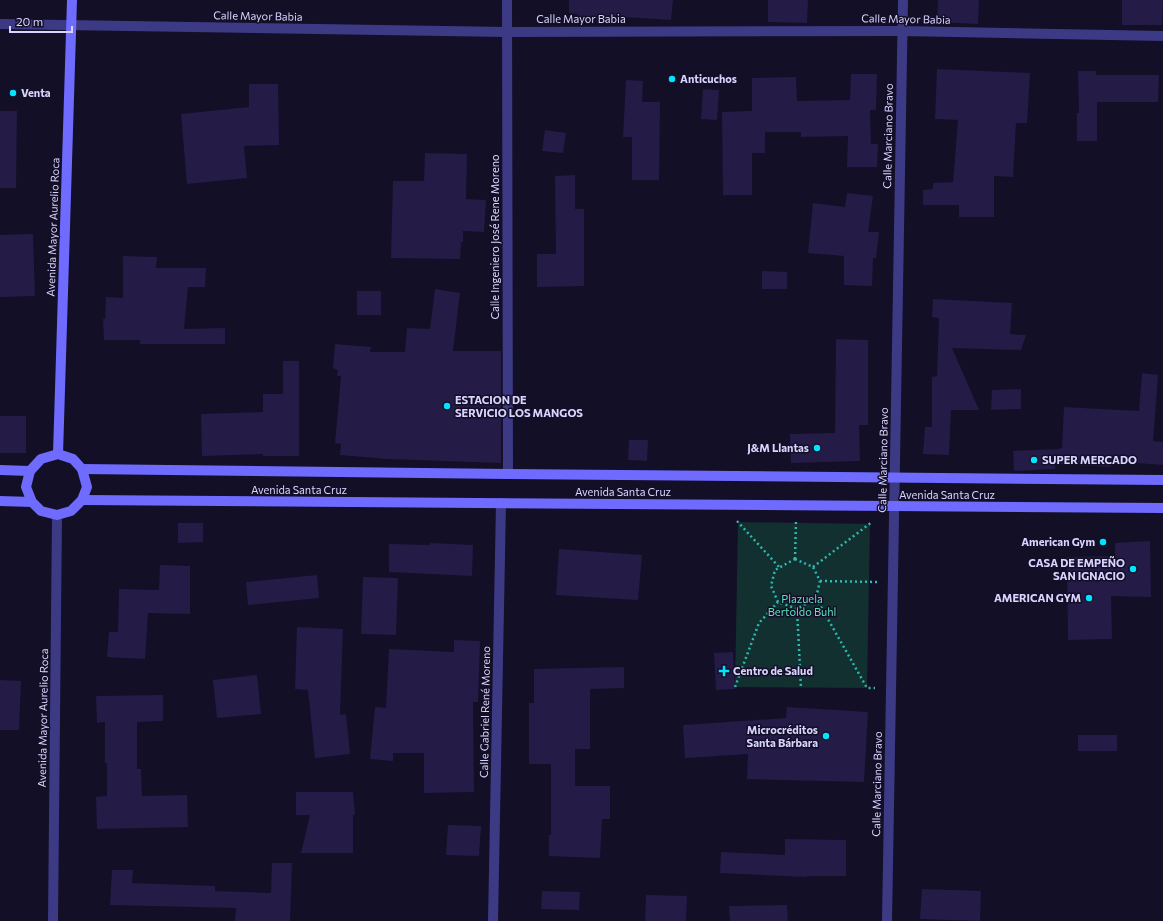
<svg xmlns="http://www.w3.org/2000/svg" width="1163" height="921" font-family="Commissioner,sans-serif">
<rect width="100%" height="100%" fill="#130f26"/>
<polygon fill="#12302f" points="738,522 870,524 867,688 735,687"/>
<g fill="#241b47">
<polygon points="569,0 673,0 671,20 608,16 608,19 578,18 578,14 569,13"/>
<polygon points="768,0 808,0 807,23 768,22"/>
<polygon points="938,0 979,0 978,24 937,22"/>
<polygon points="1122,0 1163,0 1162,25 1122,25"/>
<polygon points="937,69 1030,73 1027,123 1016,123 1013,177 994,176 994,217 959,217 959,205 923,205 923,190 933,189 933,183 953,182 958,120 935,119"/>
<polygon points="1078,71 1096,71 1096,75 1159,75 1158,102 1097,102 1097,141 1077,141 1077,113 1079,113"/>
<polygon points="851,74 877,74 876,110 870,110 871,144 878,144 877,167 847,167 848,136 801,137 801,132 765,132 765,153 752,153 752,195 723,195 722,112 752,111 752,78 796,77 797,101 850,100"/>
<polygon points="626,80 643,81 642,102 660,102 659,180 632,180 632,137 623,137"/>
<polygon points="249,84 278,84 279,145 244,146 247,178 187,184 181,114 249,107"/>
<polygon points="703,89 719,90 717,120 701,119"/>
<polygon points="0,111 17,111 16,188 0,188"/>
<polygon points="545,130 566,133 563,153 542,151"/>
<polygon points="425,153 467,154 466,199 486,200 484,232 463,231 463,242 461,242 460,259 391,258 393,181 424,181"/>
<polygon points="575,175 575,209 584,209 584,286 537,287 537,254 556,254 555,176"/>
<polygon points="847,193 873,196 868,232 879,232 876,258 873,258 872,286 844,285 844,256 808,253 813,203 845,207"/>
<polygon points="33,234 35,296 0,297 0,235"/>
<polygon points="123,256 157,257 156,268 206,268 205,287 188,287 184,329 225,328 225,344 140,344 140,340 104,340 103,319 105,319 106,297 123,298"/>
<polygon points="762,271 787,272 787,289 762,289"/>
<polygon points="435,289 460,293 453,351 501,351 501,463 387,459 340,455 341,444 335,443 341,376 337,376 338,370 333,368 335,344 371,347 370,352 405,352 407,328 430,329"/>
<rect x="357" y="291" width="24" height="24"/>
<polygon points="933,299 1012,303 1010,334 1026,335 1021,350 952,348 979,410 951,410 949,455 923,454 925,427 932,427 932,377 937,376 939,318 932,317"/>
<polygon points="836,339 868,340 868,425 859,425 860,461 791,463 790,434 835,433"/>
<polygon points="283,361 299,361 299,456 263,456 263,454 202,456 201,414 263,412 263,394 283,394"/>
<polygon points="1142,373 1158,375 1153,441 1163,442 1163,465 1111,461 1111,467 1055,464 1055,469 1014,471 1013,451 1060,449 1060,448 1062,448 1064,407 1139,411"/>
<polygon points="1021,389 1021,409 991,410 992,390"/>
<rect x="0" y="416" width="26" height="37"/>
<polygon points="629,440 648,440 647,461 628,460"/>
<polygon points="178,523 203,523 203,542 178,543"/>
<polygon points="1150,541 1151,597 1111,596 1112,639 1068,640 1067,557 1115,556 1115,543"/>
<polygon points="430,543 473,545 472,576 389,572 389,544 430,545"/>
<polygon points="559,549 642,555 638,600 556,595"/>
<polygon points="160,565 190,566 190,614 148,613 145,659 107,657 109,632 118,632 119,589 159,590"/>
<polygon points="317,575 319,598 248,605 246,582"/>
<polygon points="363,577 398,578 396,635 361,634"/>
<polygon points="297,627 343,629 340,715 346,714 350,754 315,758 308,690 295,689"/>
<polygon points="454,640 480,641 478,702 473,702 474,792 424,793 424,753 393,753 393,761 370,759 375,707 386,708 389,649 454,652"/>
<polygon points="733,652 735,689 716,690 714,653"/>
<polygon points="624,667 624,688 590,689 590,749 575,749 575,786 610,786 610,819 602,819 600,858 549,856 549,835 551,835 551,764 529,764 529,703 534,703 534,669"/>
<polygon points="257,675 261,714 217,718 213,680"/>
<polygon points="0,680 21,681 19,730 0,730"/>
<polygon points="163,695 163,721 137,722 137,769 141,769 142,796 187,795 188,827 97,829 96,797 107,796 107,763 105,763 105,722 97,723 96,696"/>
<polygon points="787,707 868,712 864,782 747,779 748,754 685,758 683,725 786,718"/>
<rect x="1078" y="735" width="39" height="16"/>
<polygon points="296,792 353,792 355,815 353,815 353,853 301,853 310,815 296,815"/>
<polygon points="448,825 481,826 479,856 446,855"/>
<polygon points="785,839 846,840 846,876 807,876 807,877 720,873 721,852 785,855"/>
<polygon points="272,863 292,863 290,921 235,921 236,908 110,905 112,870 133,870 132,883 215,886 215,891 271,893"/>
<polygon points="922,889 981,891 980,921 920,919"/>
<polygon points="542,891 580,892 579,910 541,909"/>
<polygon points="646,895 687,896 686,921 645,921"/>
<polygon points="787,905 788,921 730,921 729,906"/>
</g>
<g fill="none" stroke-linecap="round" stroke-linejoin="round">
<g stroke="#2fb8b0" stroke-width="2.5" stroke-dasharray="2 3" stroke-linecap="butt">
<polyline points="737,521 780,568"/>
<polygon points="795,559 813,567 820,581 816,598 797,609 778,602 771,586 775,570"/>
<polyline points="795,559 796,520"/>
<polyline points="813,567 872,522"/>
<polyline points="820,581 878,582"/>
<polyline points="816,598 867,688 875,688"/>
<polyline points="797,609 801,688"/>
<polyline points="735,687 759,623 778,602"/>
</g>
<g stroke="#3d3a85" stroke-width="10">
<polyline points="507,0 508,474"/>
<polyline points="0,24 507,32 902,31 1163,36"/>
<polyline points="53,921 57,515"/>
<polyline points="887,921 903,0"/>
</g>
<polyline stroke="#3d3a85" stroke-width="10" points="493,921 501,503"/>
<g stroke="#6f6bff" stroke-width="10">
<polyline points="58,454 72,0"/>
<polyline points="82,469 508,474 1163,480"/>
<polyline points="0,470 30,471"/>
<polyline points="82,500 1163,508"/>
<polyline points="0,501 32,502 41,511 57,515 71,511 82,500 87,487 82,469 73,459 58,454 41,459 30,471 26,487 32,502"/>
</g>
</g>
<g fill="#00e5ff" stroke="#130f26" stroke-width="1.5">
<circle cx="672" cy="79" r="4"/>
<circle cx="13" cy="93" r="4"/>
<circle cx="447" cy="406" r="4"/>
<circle cx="817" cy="448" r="4"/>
<circle cx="1034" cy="460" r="4"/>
<circle cx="1103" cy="542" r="4"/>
<circle cx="1133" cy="569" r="4"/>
<circle cx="1089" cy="598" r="4"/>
<path d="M722 665h4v4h4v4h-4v4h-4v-4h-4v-4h4z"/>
<circle cx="826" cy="736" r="4"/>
</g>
<g text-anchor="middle" stroke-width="3" stroke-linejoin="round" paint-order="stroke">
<g font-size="11" fill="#d9d4ff" stroke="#130f26">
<text transform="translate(258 16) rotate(1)" y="4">Calle Mayor Babia</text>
<text x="581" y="23">Calle Mayor Babia</text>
<text transform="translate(906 19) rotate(1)" y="4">Calle Mayor Babia</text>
<text transform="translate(888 136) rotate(-89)" y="4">Calle Marciano Bravo</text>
<text transform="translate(53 227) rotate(-88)" y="4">Avenida Mayor Aurelio Roca</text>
<text transform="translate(495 237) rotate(-90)" y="4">Calle Ingeniero José Rene Moreno</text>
<text transform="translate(883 460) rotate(-89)" y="4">Calle Marciano Bravo</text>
<text x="299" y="494">Avenida Santa Cruz</text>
<text x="623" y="496">Avenida Santa Cruz</text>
<text x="947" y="499">Avenida Santa Cruz</text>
<text transform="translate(485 712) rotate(-89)" y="4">Calle Gabriel René Moreno</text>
<text transform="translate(43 718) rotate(-89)" y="4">Avenida Mayor Aurelio Roca</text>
<text transform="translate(877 784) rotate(-89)" y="4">Calle Marciano Bravo</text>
</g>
<g font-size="11" font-weight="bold" fill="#d9d4ff" stroke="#130f26" text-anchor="start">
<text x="680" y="83">Anticuchos</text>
<text x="21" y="97">Venta</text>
<text x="455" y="404">ESTACION DE<tspan x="455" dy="13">SERVICIO LOS MANGOS</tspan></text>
<text x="809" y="452" text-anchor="end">J&amp;M Llantas</text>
<text x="1042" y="464">SUPER MERCADO</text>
<text x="1095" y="546" text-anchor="end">American Gym</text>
<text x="1125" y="567" text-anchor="end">CASA DE EMPEÑO<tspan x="1125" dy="13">SAN IGNACIO</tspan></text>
<text x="1081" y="602" text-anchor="end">AMERICAN GYM</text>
<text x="733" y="675">Centro de Salud</text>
<text x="818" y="734" text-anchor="end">Microcréditos<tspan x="818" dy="13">Santa Bárbara</tspan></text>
</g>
<g font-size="11" fill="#5fe0c0" stroke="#130f26">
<text x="802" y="603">Plazuela<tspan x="802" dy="13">Bertoldo Buhl</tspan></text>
</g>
</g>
<path d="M10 26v6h62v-6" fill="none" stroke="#d9d4ff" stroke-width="2"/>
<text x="16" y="26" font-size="12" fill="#d9d4ff" stroke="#130f26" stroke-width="3" paint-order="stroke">20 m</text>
</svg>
